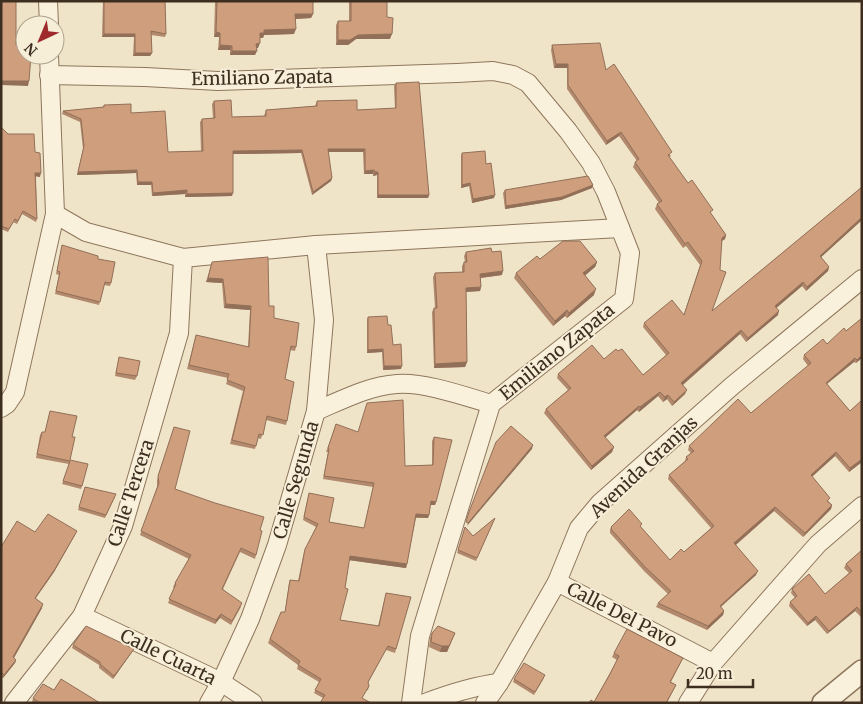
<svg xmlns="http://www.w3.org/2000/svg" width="863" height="704" font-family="Merriweather,serif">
<rect width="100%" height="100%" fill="#f0e4c8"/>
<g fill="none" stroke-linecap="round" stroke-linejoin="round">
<defs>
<g id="minor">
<polyline points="48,1 49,25"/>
<polyline points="49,75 145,77 218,81 457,73 493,71 513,75 528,83 568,131 591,163 606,192 630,253 624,299 491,404 420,636 411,703"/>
<polyline points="55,214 86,232 183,258 316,245 620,228"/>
<polyline points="1,408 7,404 15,392 55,214 49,55"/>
<path d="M316,411c26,-11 52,-25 81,-27 28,-2 67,12 94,20"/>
<polyline points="557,582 713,663"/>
<polyline points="82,616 221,682 253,703"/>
<polyline points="14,703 82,616 123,526 179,333 183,258"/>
<polyline points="209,703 221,682 250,619 277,545 316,411 324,320 316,245"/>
<path d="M425,703c24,-9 48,-17 74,-20"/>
<polyline points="485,703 499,683 557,582 579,528 600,503 732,386 862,279"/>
<polyline points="688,703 713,663 818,544 862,506"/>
</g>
<polyline id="tertiary" points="823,703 862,671"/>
</defs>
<use href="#minor" stroke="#8d765c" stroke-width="20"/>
<use href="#tertiary" stroke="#8d765c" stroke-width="24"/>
<use href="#minor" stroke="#faf1dc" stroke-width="18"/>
<use href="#tertiary" stroke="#faf1dc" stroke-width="21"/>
</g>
<g fill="#b2896c">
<polygon points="103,1 165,1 166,34 165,37 151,35 152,53 150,56 133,56 134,37 102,37"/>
<polygon points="215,1 313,1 313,14 311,18 295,19 294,34 264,35 263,38 260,38 258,48 257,48 255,55 230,55 230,50 218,50 219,37 214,37"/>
<polygon points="349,1 387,1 387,17 390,39 356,39 348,45 336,45 336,25 338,21 349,21"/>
<polygon points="552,45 606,70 671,156 669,157 726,235 725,239 722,241 712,311 862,187 862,220 821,257 829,267 828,271 806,291 802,286 776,308 778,315 746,342 740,334 683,385 685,394 672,406 667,399 663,402 658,396 639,412 637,410 605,438 614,447 612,452 591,470 544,413 546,409 568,390 557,378 558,374 604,359 643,375 666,355 643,327 644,323 684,314 700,265 686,246 683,248 655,209 657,204 659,203 633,167 635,162 637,161 619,136 606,145 567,89 567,68 554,68 551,50"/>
<polygon points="396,83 429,195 428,198 377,198 377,175 373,176 373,174 364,174 363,152 328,152 332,178 331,181 312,195 301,153 233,154 232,196 185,197 185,194 152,196 151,185 137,185 136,173 77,175 83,149 80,122 62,114 63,111 103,107 104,105 131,113 168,152 201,151 200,122 202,119 213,118 212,104 214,101 232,117 264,116 266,110 315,106 317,101 357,110 395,109 394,86"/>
<polygon points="1,127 8,134 35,152 40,177 36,176 37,219 36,222 22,214 17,224 13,222 8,232 1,229"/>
<polygon points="462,153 486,164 494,198 472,203 469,186 461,188 461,156"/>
<polygon points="592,188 561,200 505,209 503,193 505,190"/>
<polygon points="62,245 98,259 111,283 110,286 104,285 99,305 55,294 59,275 56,274"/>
<polygon points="466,252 492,252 502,275 481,278 481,287 480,291 466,292 467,362 465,367 434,368 432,312 434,308 435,308 433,277 435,273 462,272 462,266 464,262 465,262 464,256"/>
<polygon points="540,259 597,262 595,267 585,275 594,295 567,318 565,316 553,326 514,278 516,273"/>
<polygon points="212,262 269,306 274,318 296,347 295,351 290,350 285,379 287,421 286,425 266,420 261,439 258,438 255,449 230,444 243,391 226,384 228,378 187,369 196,335 248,347 250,310 224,308 222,283 206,282"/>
<polygon points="368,317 388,325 393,345 401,369 383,370 382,352 367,353 367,320"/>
<polygon points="862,318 862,358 856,363 854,362 827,384 850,411 862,400 862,462 849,472 835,456 812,477 829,502 832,505 831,509 803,537 774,511 736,545 756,575 721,607 724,611 723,615 707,630 656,607 658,603 668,594 644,571 610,533 610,530 611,527 641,528 670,560 684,552 711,528 668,479 669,475 685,461 686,457 691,453 688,450 689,446 751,413 808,366 803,359 804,355 827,344 846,331"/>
<polygon points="119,357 137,376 135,380 115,376"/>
<polygon points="50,411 72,437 70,460 82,486 81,489 62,484 69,464 36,458 40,435 42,432 45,432"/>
<polygon points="336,424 405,466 432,465 432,441 434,437 436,502 435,505 430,505 429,515 428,518 416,518 406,568 349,560 340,620 378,626 386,593 396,649 395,653 386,650 368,683 369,686 368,690 323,698 314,693 319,682 297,669 298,665 268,643 281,612 285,612 289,583 290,580 298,581 304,552 316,527 303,520 309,493 329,522 364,528 373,487 323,479 328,452 326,452"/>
<polygon points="174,427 175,489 260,530 256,555 255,559 240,552 223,589 241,607 231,625 220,618 215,624 168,603 174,588 173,587 175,583 189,559 140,535 157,487 157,480"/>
<polygon points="85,487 115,497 105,518 78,510"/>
<polygon points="495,518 476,561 457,553 465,527 473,536"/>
<polygon points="35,532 75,535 54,572 35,599 42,608 14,658 16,660 15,663 3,678 1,677 1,547"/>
<polygon points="862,550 862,618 855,611 827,634 815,620 807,626 789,606 790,602 795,598 791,593 792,589 825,594 849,573 844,568 846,564"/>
<polygon points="432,633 455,633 447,652 440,652 429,647 430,638"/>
<polygon points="73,645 134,649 132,652 113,679 99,668 99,665 72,648"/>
<polygon points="614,653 681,662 671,682 676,685 667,703 589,703 594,702 617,660 612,657"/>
<polygon points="544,678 534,695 513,682 514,679"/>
<polygon points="54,690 100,703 32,702 33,698"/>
</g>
<g fill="#916f58">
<polygon points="295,14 313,14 311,18 294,19"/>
<polygon points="296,29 294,34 264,35 263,38 258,37 260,33 264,30"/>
<polygon points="216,32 220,33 219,37 214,37"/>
<polygon points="104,34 135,34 134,37 102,37"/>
<polygon points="392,34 390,39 356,39 348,45 336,45 338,40 358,35"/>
<polygon points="260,43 258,48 255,48 256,44"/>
<polygon points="220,45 232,46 230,50 218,50"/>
<polygon points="232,51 257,51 255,55 230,55"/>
<polygon points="135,53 152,53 150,56 133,56"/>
<polygon points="556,64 568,64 567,68 554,68"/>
<polygon points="1,81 29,81 28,86 1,85"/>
<polygon points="621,132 619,136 606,145 607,141"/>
<polygon points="328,149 365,149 363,152 326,152"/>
<polygon points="302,150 301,153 232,154 233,151"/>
<polygon points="137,170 136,173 77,175 78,172"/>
<polygon points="374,170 373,174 364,174 365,171"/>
<polygon points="375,172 378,172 377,175 373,176"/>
<polygon points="35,173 41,173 40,177 34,176"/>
<polygon points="332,178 331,181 312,195 313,192"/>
<polygon points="138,182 152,182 151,185 137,185"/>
<polygon points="470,183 469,186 461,188 462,185"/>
<polygon points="593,185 592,188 561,200 505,209 506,206"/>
<polygon points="187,190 185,194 152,196 153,193"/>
<polygon points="233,193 232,196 185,197 187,194"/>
<polygon points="378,195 429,195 428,198 377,198"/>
<polygon points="495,195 494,198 472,203 473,199"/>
<polygon points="862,217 862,220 818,260 820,256"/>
<polygon points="726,235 725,239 720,242 722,238"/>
<polygon points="597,262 595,267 581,279 583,273"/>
<polygon points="829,267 828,271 806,291 807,287"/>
<polygon points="503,271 502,275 479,278 480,274"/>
<polygon points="208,278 223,279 222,283 206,282"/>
<polygon points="803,282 802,286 774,310 775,306"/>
<polygon points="481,287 480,291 464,292 466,288"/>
<polygon points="596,289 594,295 567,318 569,313"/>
<polygon points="226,304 251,306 250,310 224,308"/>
<polygon points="567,310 565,316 553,326 555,321"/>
<polygon points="779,311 778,315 746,342 748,338"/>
<polygon points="741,330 740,334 680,387 681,383"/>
<polygon points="383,349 382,352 367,353 368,350"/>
<polygon points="862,355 862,358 856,363 857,360"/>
<polygon points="855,358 854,362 824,386 826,383"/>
<polygon points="467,362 465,367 434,368 435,364"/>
<polygon points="384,366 402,366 401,369 383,370"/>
<polygon points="687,390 685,394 672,406 674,402"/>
<polygon points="660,392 658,396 639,412 640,407"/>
<polygon points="668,395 667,399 663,402 665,397"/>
<polygon points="639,406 637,410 602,440 604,436"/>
<polygon points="533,445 532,449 467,526 468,523"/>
<polygon points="614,447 612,452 591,470 592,466"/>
<polygon points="836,452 835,456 809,479 811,475"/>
<polygon points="862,459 862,462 849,472 850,468"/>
<polygon points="431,501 436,502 435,505 429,505"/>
<polygon points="832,505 831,509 803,537 805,533"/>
<polygon points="775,507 774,511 733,547 734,543"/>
<polygon points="416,514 429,515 428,518 415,517"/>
<polygon points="77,531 54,572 33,602 35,598"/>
<polygon points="350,556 407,564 406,568 348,560"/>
<polygon points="758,571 756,575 718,609 720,606"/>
<polygon points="43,604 42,608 12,661 13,657"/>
<polygon points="857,607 855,611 827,634 829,631"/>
<polygon points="724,611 723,615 707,630 708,626"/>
<polygon points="221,614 220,618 215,624 216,620"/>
<polygon points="816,616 815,620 807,626 808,623"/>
<polygon points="455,633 447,652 440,652 442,646"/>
<polygon points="134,649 132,652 113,679 114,676"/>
<polygon points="16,660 15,663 3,678 4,675"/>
</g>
<g fill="#cf9f7d" stroke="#916f58">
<polygon points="1,1 16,1 16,45 25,45 25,55 31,55 29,81 1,81"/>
<polygon points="104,1 165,1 166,34 151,31 152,53 135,53 135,34 104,34"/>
<polygon points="217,1 313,1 313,14 295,14 296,29 264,30 264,33 260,33 260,43 256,44 257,51 232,51 232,46 220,45 220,33 216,32"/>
<polygon points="351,1 387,1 387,17 393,18 392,34 358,35 350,40 338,40 338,21 351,21"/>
<polygon points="600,43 606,70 614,64 672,152 668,155 688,183 692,180 713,210 710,212 726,235 722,238 720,270 726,272 712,311 862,187 862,217 820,256 829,267 807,287 803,282 775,306 779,311 748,338 741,330 681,383 687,390 674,402 668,395 665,397 660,392 640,407 639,406 604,436 614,447 592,466 546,409 571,388 558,374 592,345 604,359 616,349 618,351 622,349 643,375 669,353 644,323 672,300 684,315 702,261 688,242 685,244 657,204 662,201 635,162 639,159 621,132 607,141 568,85 568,64 556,64 552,45"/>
<polygon points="419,82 429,195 378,195 378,172 375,172 374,170 365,171 365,149 328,149 332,178 313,192 302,150 233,151 233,193 187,194 187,190 153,193 152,182 138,182 137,170 78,172 84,146 81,119 63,111 104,107 104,105 131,104 131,113 165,111 168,152 203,151 202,119 215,118 214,101 231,100 232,117 266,116 266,110 317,106 317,101 357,100 357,110 396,108 396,83"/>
<polygon points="1,127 8,134 34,134 35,152 40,153 41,173 35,173 37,219 23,211 18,221 15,219 9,229 1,226"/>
<polygon points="485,151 486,164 491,163 495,195 473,199 470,183 462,185 462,153"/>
<polygon points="588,176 593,185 562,197 506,206 505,190"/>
<polygon points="563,241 580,241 597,262 583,273 596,289 569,313 567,310 555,321 516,273 537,256 540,259"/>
<polygon points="62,245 98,256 98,259 115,262 111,283 105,282 100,302 56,291 60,272 57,271"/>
<polygon points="491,248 492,252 501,251 503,271 480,274 481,287 466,288 467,362 435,364 434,308 437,308 435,273 464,272 464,262 467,262 466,252"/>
<polygon points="268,257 269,306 274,306 274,318 299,323 296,347 291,346 285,379 294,382 287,421 267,416 263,435 259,434 256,446 232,440 245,387 227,380 229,374 189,365 196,335 249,347 251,306 226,304 223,279 208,278 212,262"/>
<polygon points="387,316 388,325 391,325 393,345 401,344 402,366 384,366 383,349 368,350 368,317"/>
<polygon points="862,318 862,355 857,360 855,358 826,383 850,411 862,400 862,459 850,468 836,452 811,475 830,498 827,501 832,505 805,533 775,507 734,543 758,571 720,606 724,611 708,626 658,603 671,591 645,567 611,529 612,528 611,527 629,509 642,524 640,526 670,560 681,549 684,552 714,526 669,475 688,459 686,457 694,451 689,446 738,399 751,413 811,363 804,355 823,339 827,344 844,328 846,331"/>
<polygon points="119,357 140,361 137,376 116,373"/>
<polygon points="403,400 405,466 433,465 434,437 452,440 436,502 431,501 429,515 416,514 407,564 350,556 345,588 348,589 340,620 379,626 386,593 411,597 396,649 388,646 368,682 369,686 362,698 371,703 320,703 325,695 315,690 321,679 298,665 300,661 270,639 281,612 285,612 290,580 299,581 305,549 318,524 304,517 309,493 334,498 329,522 364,528 374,483 324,476 329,449 328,448 336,424 358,432 367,403"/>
<polygon points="50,411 77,416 72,437 75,437 70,460 88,464 82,486 63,481 70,461 37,454 42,432 45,432"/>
<polygon points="511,426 533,445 468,523 466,522 469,512 496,442"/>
<polygon points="174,427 190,431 175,489 215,503 264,517 260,530 262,531 256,555 241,548 222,589 242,603 232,621 221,614 216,620 169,599 176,584 175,583 191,555 141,531 159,483 158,476"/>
<polygon points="85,487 116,494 106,515 79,507"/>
<polygon points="48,514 77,531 55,569 35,598 43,604 13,657 16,660 4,675 1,672 1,547 17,521 35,532"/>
<polygon points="495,518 477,558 458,550 465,527 473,536"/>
<polygon points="862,550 862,613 857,607 829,631 816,616 808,623 790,602 797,596 792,589 809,574 825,594 852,571 846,564"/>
<polygon points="86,626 134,649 114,676 100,664 100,662 73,645"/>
<polygon points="438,626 455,633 449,646 442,646 431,642 432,633"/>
<polygon points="627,629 683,658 670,682 676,685 666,703 589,703 591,700 594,702 610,674 619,656 614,653"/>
<polygon points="524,663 545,675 535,692 514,679"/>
<polygon points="61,679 100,703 40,703 33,698 43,684 54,690"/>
</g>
<g text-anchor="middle" stroke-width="4" stroke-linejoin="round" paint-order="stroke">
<g font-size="18" fill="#3d2e20" stroke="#f7eed8">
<text transform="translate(262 78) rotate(-1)" y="6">Emiliano Zapata</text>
<text transform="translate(557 352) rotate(-39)" y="6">Emiliano Zapata</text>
<text transform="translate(644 467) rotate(-43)" y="6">Avenida Granjas</text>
<text transform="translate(296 480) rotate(-74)" y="6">Calle Segunda</text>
<text transform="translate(131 493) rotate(-72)" y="6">Calle Tercera</text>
<text transform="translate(622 615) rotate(27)" y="6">Calle Del Pavo</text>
<text transform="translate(168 657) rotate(26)" y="6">Calle Cuarta</text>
</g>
</g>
<rect width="863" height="704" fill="none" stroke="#3d2e20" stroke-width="5"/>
<g transform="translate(40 40) rotate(224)"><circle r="24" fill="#f7eed8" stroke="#ada18e"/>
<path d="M0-4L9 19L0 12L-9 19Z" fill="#9e2a2b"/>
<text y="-8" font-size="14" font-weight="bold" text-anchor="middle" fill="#3d2e20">N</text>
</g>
<path d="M688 679v8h65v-8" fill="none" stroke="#3d2e20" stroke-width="2.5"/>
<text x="696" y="679" font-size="15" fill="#3d2e20" stroke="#f7eed8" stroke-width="4" paint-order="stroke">20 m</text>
</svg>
